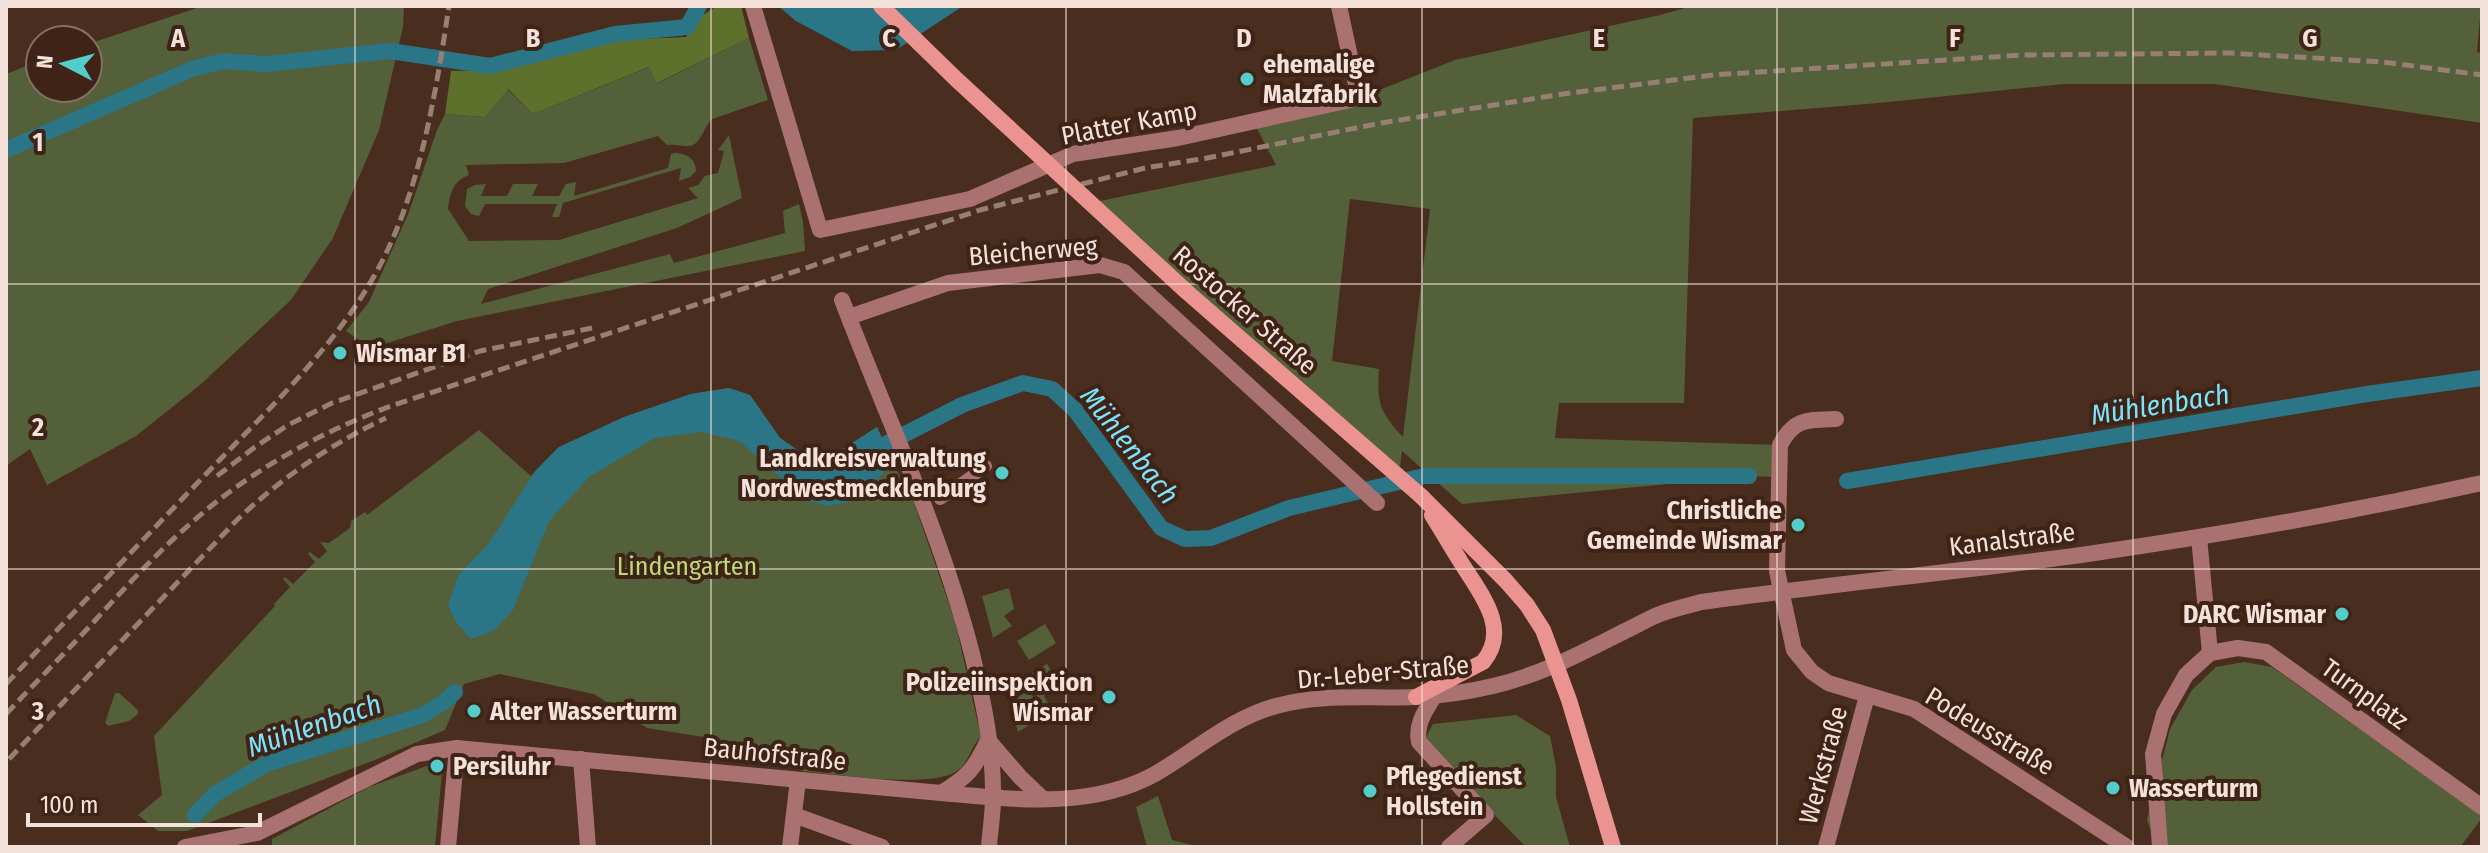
<svg xmlns="http://www.w3.org/2000/svg" width="2488" height="853" font-family="'Fira Sans Condensed',sans-serif">
<rect width="100%" height="100%" fill="#492d1f"/>
<g fill="#546039" fill-rule="evenodd">
<polygon points="203,6 404,6 403,27 379,130 333,238 291,300 200,385 136,436 47,485 30,449 6,466 6,74 40,61 40,88 88,88 88,44"/>
<path d="M1692,6h789l-4,46 5,1v70l-267,-39h-151l-185,19 -186,15 -9,285h-125l-4,35 225,7 -2,32 -29,-1 -287,28 -60,-53 -3,25 -309,-273 186,-38 -23,-44 106,-23 96,-38 205,-45zM1350,199l80,10 -27,228c-24,-26 -26,-34 -24,-68l-47,-8z"/>
<path d="M749,38l19,62 -56,19c-9,8 -11,28 -25,27 -8,0 -12,-2 -20,-1l-9,-9 -94,27 -98,2 3,10c-16,6 -19,18 -21,34l21,32 90,-1 139,-42 -10,-10 10,-3 7,-9 13,-3 6,-22 -6,-1 11,-15 13,63 -65,30 -189,61 -7,15 189,-50 4,9 111,-30 -2,-22 16,-7 4,18 2,29 -348,70 -92,29 -7,-11 -12,-8 23,-29 40,-90 28,-82 8,-16 40,3 22,-28 26,25 117,-47 8,16z"/>
<path d="M676,153c12,1 20,6 20,18l-6,6 -11,4 2,-13 -118,35 -4,14h-7l5,-13h-72l-6,12 -8,-2 -6,-8 2,-17 8,-4 11,-1 -5,12h26l6,-12h25l-6,12h27l7,-12 10,-2 -2,14 94,-28 3,-14z"/>
<path d="M729,388l21,7 30,43 23,16h32l42,-27 16,37 19,33 43,124 26,116c-10,9 -11,22 -20,31 -23,23 -126,6 -159,3l-12,-20 -143,-23 -53,-34 -94,-20 -36,10 -19,46 -70,30 -188,71h-29l-20,-16 24,-20 -8,-59 121,-130 -1,-2 16,-17 -7,-8 2,-2 8,7 22,-22 -7,-8 2,-2 9,7 8,-8 -7,-9 9,1 21,-15 1,-7 14,-9 2,3 112,-85 52,46 28,-29 65,-30 67,-23z"/>
<polygon points="1009,588 1014,609 1004,616 1012,626 993,638 982,596"/>
<polygon points="1045,624 1056,643 1029,660 1017,641"/>
<polygon points="2244,662 2272,667 2482,816 2482,818 2460,847 2157,847 2147,820 2170,729 2192,690 2216,667"/>
<polygon points="1047,664 1060,685 1044,696 1052,711 1047,714 1026,677"/>
<polygon points="1009,687 1017,698 1029,690 1044,716 1018,732 1006,688"/>
<polygon points="115,693 119,693 138,710 138,714 129,721 108,726 105,723"/>
<polygon points="1516,715 1550,736 1556,767 1556,797 1570,847 1526,847 1426,745 1427,735 1433,724"/>
<polygon points="432,764 442,772 435,847 272,846 272,839 369,787"/>
<polygon points="1158,796 1172,840 1201,847 1147,847 1136,807"/>
</g>
<polygon fill="#5d702c" points="717,6 741,6 749,38 657,83 649,67 533,114 508,89 485,117 445,114 451,71 496,70 618,40 686,37 700,17"/>
<g fill="#2a7687">
<polygon points="778,6 963,6 896,50 852,51 796,21"/>
<polygon points="729,388 750,395 780,438 803,454 835,454 877,427 893,464 853,501 826,506 805,499 739,441 702,432 655,438 590,476 549,521 513,610 493,631 471,639 456,622 448,605 458,576 489,543 536,470 559,447 624,417 691,394"/>
</g>
<g fill="none" stroke-linecap="round" stroke-linejoin="round">
<g stroke="#2a7687" stroke-width="16">
<polyline points="6,150 192,69 223,61 266,64 390,51 490,66 615,34 687,27 699,6"/>
<polyline points="866,454 962,405 1023,383 1052,389 1075,410 1161,528 1185,539 1211,538 1289,508 1424,476 1749,476"/>
<polyline points="1847,481 2367,394 2482,378"/>
<polyline points="195,815 215,794 266,764 423,715 444,702 455,692"/>
</g>
<polyline stroke="#a97270" stroke-width="12" points="940,499 986,466"/>
<g stroke="#a97270" stroke-width="16">
<polyline points="753,6 820,230 970,199 1073,154 1178,138 1359,98 1339,6"/>
<path d="M842,300c45,118 99,232 130,354 11,46 22,97 21,144 0,17 -3,33 -4,49"/>
<polyline points="849,317 948,283 1100,265 1124,272 1377,503"/>
<path d="M1836,419c-29,1 -42,-1 -56,26l-3,126 17,79 18,22 16,11 86,26 213,138"/>
<polyline points="2199,537 2210,653"/>
<path d="M1435,695c-9,15 -20,29 -16,47l67,73 -37,32"/>
<polyline points="581,759 588,847"/>
<path d="M941,793c27,-16 34,-25 47,-53l32,37 22,21"/>
<polyline points="794,815 882,847"/>
<polyline points="448,847 457,748"/>
<polyline points="790,847 798,780"/>
<polyline points="1826,847 1867,696"/>
<polyline points="2160,847 2153,754 2164,714 2186,675 2210,653 2238,648 2266,652 2482,807"/>
</g>
<path stroke="#a97270" stroke-width="16" d="M185,847l72,-14 160,-79 40,-6 484,45c70,6 149,17 214,-19 40,-23 76,-56 121,-68 46,-13 92,-7 139,-9 26,-1 53,-5 78,-11 48,-11 90,-34 134,-56 11,-5 22,-12 33,-16 13,-5 27,-8 41,-12 126,-17 253,-30 380,-47 134,-19 269,-43 401,-72"/>
<g stroke="#eb9390" stroke-width="16">
<polyline points="1421,496 1506,581 1527,605 1543,630 1569,700 1613,847"/>
<path d="M1416,697l67,-35c28,-33 -3,-69 -21,-98 -10,-16 -20,-33 -30,-49"/>
</g>
<g stroke="#977f74" stroke-width="5" stroke-dasharray="12 6" stroke-linecap="butt">
<polyline points="217,476 255,447 288,425 332,403 480,351 592,328"/>
<path d="M6,684c67,-71 134,-141 201,-211 67,-70 141,-137 182,-226 34,-73 48,-162 60,-241"/>
<path d="M6,714c28,-30 56,-58 84,-88 41,-45 82,-90 130,-127 51,-39 111,-71 171,-93l589,-196 165,-42 62,-10 174,-35 182,-29 150,-19 310,-20 206,-2 154,9 99,13"/>
<path d="M9,759l228,-239c44,-42 94,-76 149,-102"/>
</g>
<polyline stroke="#eb9390" stroke-width="16" points="881,6 956,79 1187,292 1421,496"/>
</g>
<path fill="none" stroke="#f4e1d9" stroke-width="2" stroke-opacity="0.55" d="M355,6v841M711,6v841M1066,6v841M1422,6v841M1777,6v841M2133,6v841M6,284h2476M6,569h2476"/>
<g fill="#53cdcb" stroke="#3e2316" stroke-width="3">
<circle cx="1247" cy="79" r="8"/>
<circle cx="340" cy="353" r="8"/>
<circle cx="1002" cy="473" r="8"/>
<circle cx="1798" cy="525" r="8"/>
<circle cx="2342" cy="614" r="8"/>
<circle cx="1109" cy="697" r="8"/>
<circle cx="474" cy="711" r="8"/>
<circle cx="437" cy="766" r="8"/>
<circle cx="2113" cy="788" r="8"/>
<circle cx="1370" cy="791" r="8"/>
</g>
<g text-anchor="middle" stroke-width="8" stroke-linejoin="round" paint-order="stroke">
<g font-size="26" font-weight="bold" fill="#f4e1d9" stroke="#3e2316" text-anchor="start">
<text x="1263" y="73">ehemalige<tspan x="1263" dy="30">Malzfabrik</tspan></text>
<text x="356" y="362">Wismar B1</text>
<text x="986" y="467" text-anchor="end">Landkreisverwaltung<tspan x="986" dy="30">Nordwestmecklenburg</tspan></text>
<text x="1782" y="519" text-anchor="end">Christliche<tspan x="1782" dy="30">Gemeinde Wismar</tspan></text>
<text x="2326" y="623" text-anchor="end">DARC Wismar</text>
<text x="1093" y="691" text-anchor="end">Polizeiinspektion<tspan x="1093" dy="30">Wismar</tspan></text>
<text x="490" y="720">Alter Wasserturm</text>
<text x="453" y="775">Persiluhr</text>
<text x="1386" y="785">Pflegedienst<tspan x="1386" dy="30">Hollstein</tspan></text>
<text x="2129" y="797">Wasserturm</text>
</g>
<g font-size="26" fill="#f4e1d9" stroke="#3e2316">
<text transform="translate(1129 123) rotate(-11)" y="9">Platter Kamp</text>
<text transform="translate(1033 251) rotate(-5)" y="9">Bleicherweg</text>
<text transform="translate(1245 310) rotate(41)" y="9">Rostocker Straße</text>
<text transform="translate(2012 539) rotate(-7)" y="9">Kanalstraße</text>
<text transform="translate(1383 672) rotate(-5)" y="9">Dr.-Leber-Straße</text>
<text transform="translate(2365 694) rotate(36)" y="9">Turnplatz</text>
<text transform="translate(1990 731) rotate(31)" y="9">Podeusstraße</text>
<text transform="translate(775 754) rotate(6)" y="9">Bauhofstraße</text>
<text transform="translate(1823 765) rotate(-75)" y="9">Werkstraße</text>
</g>
<g font-size="26" fill="#bcd979" stroke="#3e2316">
<text x="687" y="575">Lindengarten</text>
</g>
<g font-size="28" font-style="italic" fill="#7ce3fc" stroke="#3e2316">
<text transform="translate(2160 404) rotate(-9)" y="10">Mühlenbach</text>
<text transform="translate(1130 445) rotate(52)" y="10">Mühlenbach</text>
<text transform="translate(314 725) rotate(-19)" y="10">Mühlenbach</text>
</g>
</g>
<g font-size="26" text-anchor="middle" font-weight="bold" fill="#f4e1d9" stroke="#3e2316" stroke-width="8" stroke-linejoin="round" paint-order="stroke">
<text x="178" y="47">A</text>
<text x="533" y="47">B</text>
<text x="889" y="47">C</text>
<text x="1244" y="47">D</text>
<text x="1599" y="47">E</text>
<text x="1955" y="47">F</text>
<text x="2310" y="47">G</text>
<text x="38" y="151">1</text>
<text x="38" y="436">2</text>
<text x="38" y="720">3</text>
</g>
<rect width="2488" height="853" fill="none" stroke="#f4e1d9" stroke-width="16"/>
<g transform="translate(64 64) rotate(276)"><circle r="38" fill="#3e2316" stroke="#876f64" stroke-width="2"/>
<path d="M0-6L14 30L0 20L-14 30Z" fill="#53cdcb"/>
<text y="-12" font-size="22" font-weight="bold" text-anchor="middle" fill="#f4e1d9">N</text>
</g>
<path d="M28 813v12h232v-12" fill="none" stroke="#f4e1d9" stroke-width="4"/>
<text x="40" y="813" font-size="24" fill="#f4e1d9" stroke="#3e2316" stroke-width="6" paint-order="stroke">100 m</text>
</svg>
